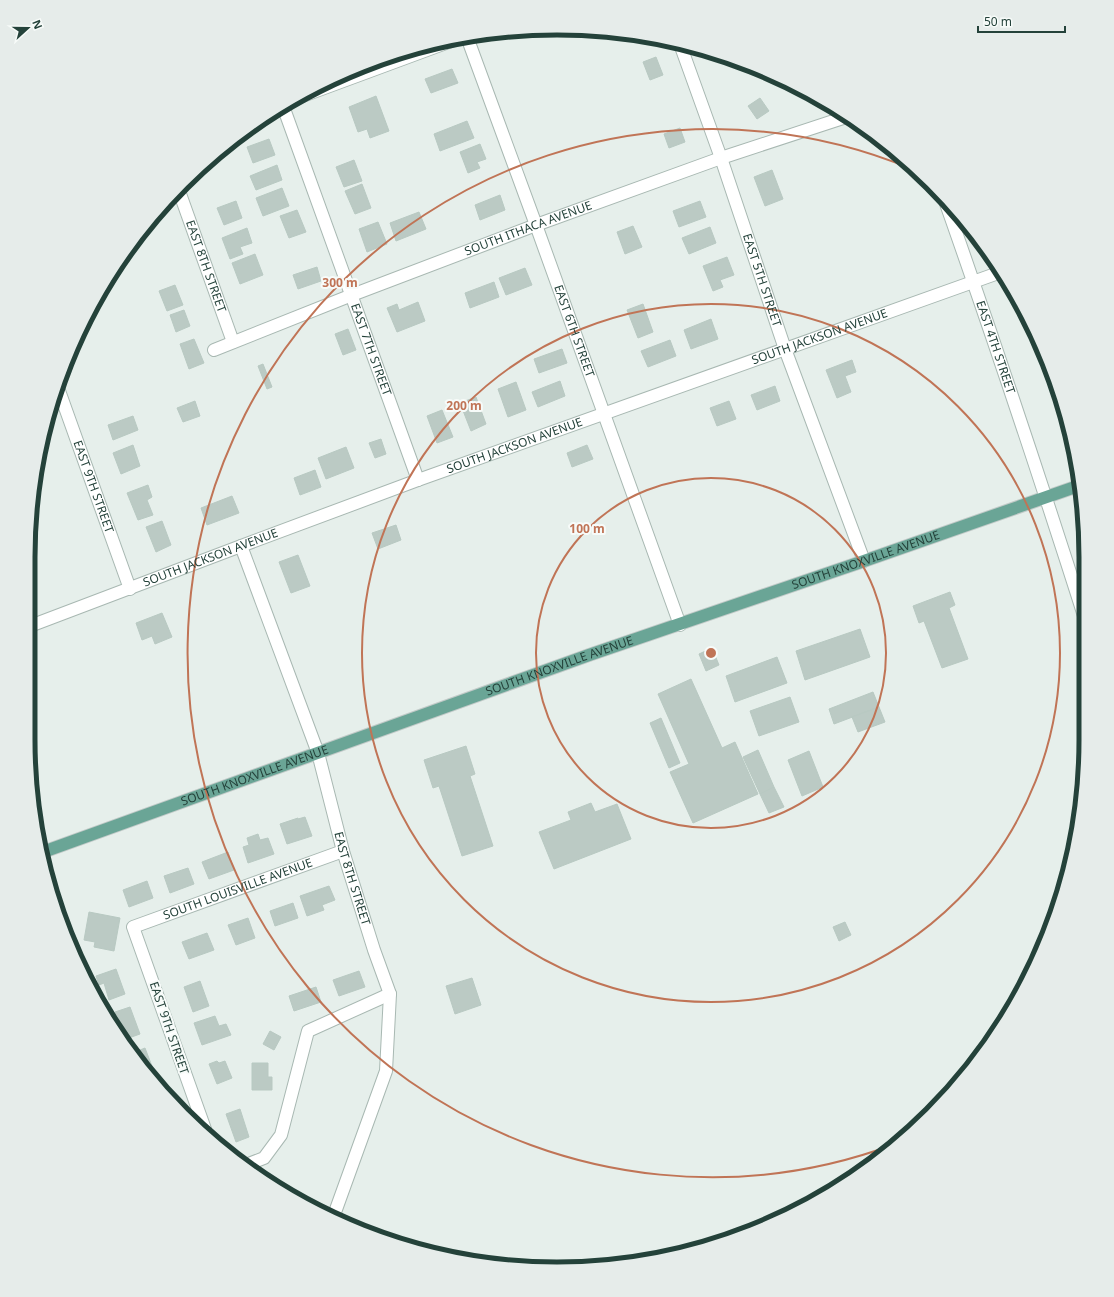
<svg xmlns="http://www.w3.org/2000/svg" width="1114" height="1297" font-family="'Noto Sans',sans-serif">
<rect width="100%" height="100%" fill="#e6efeb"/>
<g fill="#bbcac4" stroke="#b8c9c2">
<polygon points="656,57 663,75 650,80 643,62"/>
<polygon points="452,69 458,83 431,93 425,79"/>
<polygon points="376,96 389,131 370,138 367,129 358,132 349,107"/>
<polygon points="760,98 769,111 757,119 748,106"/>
<polygon points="467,121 474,138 440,151 434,134"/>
<polygon points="680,128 685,142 669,148 664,134"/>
<polygon points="269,139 275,155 253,163 247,147"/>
<polygon points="480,144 486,159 477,162 480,168 468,173 460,152"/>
<polygon points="354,160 362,181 344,187 336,167"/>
<polygon points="277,165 282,180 256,190 250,176"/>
<polygon points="772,170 783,199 765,206 754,177"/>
<polygon points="362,184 371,208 355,214 345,191"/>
<polygon points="282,188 289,206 263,216 256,198"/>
<polygon points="500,195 505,210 480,220 475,205"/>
<polygon points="236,201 242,218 224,225 217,208"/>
<polygon points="700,201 706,217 679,227 673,211"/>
<polygon points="297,210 306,232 289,238 280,216"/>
<polygon points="419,212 426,229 396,241 390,223"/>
<polygon points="378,222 387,244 367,252 359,229"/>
<polygon points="633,226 642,247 625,254 617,232"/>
<polygon points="710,227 716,243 689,254 682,238"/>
<polygon points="247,228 252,243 240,247 243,254 230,259 222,238"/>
<polygon points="255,254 263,275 240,284 232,263"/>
<polygon points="727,257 734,275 720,280 723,287 713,291 703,266"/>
<polygon points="317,267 321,281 298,289 293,275"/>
<polygon points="525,268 532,285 506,295 499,278"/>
<polygon points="494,282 499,297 470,308 465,293"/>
<polygon points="175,285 183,305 167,311 159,291"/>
<polygon points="418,302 425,321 397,332 387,308 397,304 399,310"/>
<polygon points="643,304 653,332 638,338 627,310"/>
<polygon points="184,310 190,326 176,332 170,315"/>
<polygon points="711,319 718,339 691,349 684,330"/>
<polygon points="348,329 356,350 343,355 335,334"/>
<polygon points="194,339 204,363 189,369 180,344"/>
<polygon points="670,340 676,356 648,367 641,351"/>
<polygon points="562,349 567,363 539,373 534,359"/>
<polygon points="852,360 856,372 845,376 851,392 837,398 826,370"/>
<polygon points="263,364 272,387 267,389 258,366"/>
<polygon points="560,381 565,396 538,407 532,392"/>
<polygon points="516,382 526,410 508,417 498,389"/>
<polygon points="775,386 780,401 757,410 751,395"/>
<polygon points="476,397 486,424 471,431 460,403"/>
<polygon points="195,401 200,416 183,422 177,408"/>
<polygon points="729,401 736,419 717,426 710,408"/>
<polygon points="442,410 453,437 437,443 427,416"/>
<polygon points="133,416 138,430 113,440 108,425"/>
<polygon points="381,439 386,454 375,458 369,443"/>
<polygon points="133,445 140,466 121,474 113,453"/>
<polygon points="587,445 593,459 572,467 567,453"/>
<polygon points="346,447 354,468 326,479 318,458"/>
<polygon points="315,470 321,487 300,495 294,478"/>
<polygon points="148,485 152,497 147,500 153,515 138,520 127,493"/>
<polygon points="232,496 239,513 207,525 201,508"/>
<polygon points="162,521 171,545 156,552 146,527"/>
<polygon points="396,525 401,540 378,549 372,533"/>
<polygon points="298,555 310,586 291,593 279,562"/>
<polygon points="950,592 955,605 949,608 968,659 942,668 924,621 919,623 913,606"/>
<polygon points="162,613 172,637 155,644 152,636 142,640 136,623"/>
<polygon points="860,629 870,657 805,680 796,651"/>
<polygon points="712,648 719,665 706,671 699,654"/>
<polygon points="777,657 787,683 735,702 726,676"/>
<polygon points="691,679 722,748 735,742 758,794 693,823 670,772 689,764 658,694"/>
<polygon points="873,692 879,707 834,724 829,709"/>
<polygon points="790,697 799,722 759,736 750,711"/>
<polygon points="879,707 885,722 858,732 852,717"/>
<polygon points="661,718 680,763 669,768 650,723"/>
<polygon points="466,746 475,774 470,776 493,846 462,856 439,786 433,788 424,760"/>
<polygon points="758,750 774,787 760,794 743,757"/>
<polygon points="809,751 823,787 802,796 788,760"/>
<polygon points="774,787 784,807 769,813 760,794"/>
<polygon points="591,803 595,812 617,804 631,839 554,869 539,832 571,820 568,812"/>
<polygon points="305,817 312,836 287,844 280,824 298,818 298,819"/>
<polygon points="258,834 260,840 268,838 274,854 248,863 243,847 249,845 247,838"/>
<polygon points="228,852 234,870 209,879 202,862"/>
<polygon points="188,868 194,884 170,893 164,876"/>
<polygon points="147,881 153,898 129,907 123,890"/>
<polygon points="329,886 335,900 322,905 324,910 307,916 300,896"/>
<polygon points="293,903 298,918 275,926 270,911"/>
<polygon points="89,912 120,918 114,951 94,947 95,942 84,940"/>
<polygon points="248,918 255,938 236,945 228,925"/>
<polygon points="845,922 851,935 839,941 833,927"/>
<polygon points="207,933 214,950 189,959 182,942"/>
<polygon points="116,969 125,994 109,1000 104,983 99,985 96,976"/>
<polygon points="359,971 365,987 339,996 333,980"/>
<polygon points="472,978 481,1005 455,1014 446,986"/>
<polygon points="200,981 209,1006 193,1012 184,987"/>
<polygon points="316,987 321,1002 294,1011 289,996"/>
<polygon points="130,1007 140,1034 126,1039 123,1035 115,1012"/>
<polygon points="215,1016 219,1026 226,1024 231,1035 202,1045 194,1023"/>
<polygon points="270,1031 281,1037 274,1050 263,1044"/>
<polygon points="145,1048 155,1074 151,1076 135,1052"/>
<polygon points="217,1061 219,1063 225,1061 232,1078 217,1084 209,1064"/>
<polygon points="252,1063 268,1063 268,1077 272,1077 272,1090 252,1090"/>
<polygon points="240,1109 249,1137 236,1142 226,1114"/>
</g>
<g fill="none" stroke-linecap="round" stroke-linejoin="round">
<defs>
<g id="minor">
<path id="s1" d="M467,37l69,188 144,400"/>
<path id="s2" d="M680,44l41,114 64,191 79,212"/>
<polyline points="289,101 454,40"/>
<path id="s3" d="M283,106l135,374"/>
<path id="s4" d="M179,191l54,151"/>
<path id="s5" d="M944,198c49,139 96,280 141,421"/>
<path id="s6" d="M214,350l138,-55 184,-70 185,-67 125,-41"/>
<path id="s7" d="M57,385l73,204"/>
<path id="s8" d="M241,546l77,207 25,98 31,99 16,44 -4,77 -52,144"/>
<path id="s9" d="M30,626l211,-80 177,-66 583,-208"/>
<path id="s10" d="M205,1129l-72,-202 210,-76"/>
<polyline points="246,1165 264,1158 281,1135 308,1031 390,994"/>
</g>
<g id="major">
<path id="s11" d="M43,852l546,-197 275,-94 214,-75"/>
</g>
</defs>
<use href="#minor" stroke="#a8b8b2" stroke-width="14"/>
<use href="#major" stroke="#c2cac8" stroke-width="14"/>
<use href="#minor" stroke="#fff" stroke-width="12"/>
<use href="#major" stroke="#6aa596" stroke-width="12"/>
</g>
<g fill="none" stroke="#c07456" stroke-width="2">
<circle cx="711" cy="653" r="175"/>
<circle cx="711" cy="653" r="349"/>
<path d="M895 1144A524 524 0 1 1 912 169"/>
</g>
<g text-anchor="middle" stroke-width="4" stroke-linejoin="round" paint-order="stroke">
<g font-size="12" fill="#24423a" stroke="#f7fbf9">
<text dy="4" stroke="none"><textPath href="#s6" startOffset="337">SOUTH ITHACA AVENUE</textPath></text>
<text dy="4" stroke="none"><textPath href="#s4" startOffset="80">EAST 8TH STREET</textPath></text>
<text dy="4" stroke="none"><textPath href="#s2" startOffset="250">EAST 5TH STREET</textPath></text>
<text dy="4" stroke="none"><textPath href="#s1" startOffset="313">EAST 6TH STREET</textPath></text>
<text dy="4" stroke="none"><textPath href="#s9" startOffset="841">SOUTH JACKSON AVENUE</textPath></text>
<text dy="4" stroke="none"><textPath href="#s5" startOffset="158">EAST 4TH STREET</textPath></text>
<text dy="4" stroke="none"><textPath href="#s3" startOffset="259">EAST 7TH STREET</textPath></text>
<text dy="4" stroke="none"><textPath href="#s9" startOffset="517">SOUTH JACKSON AVENUE</textPath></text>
<text dy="4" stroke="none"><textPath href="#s7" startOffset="108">EAST 9TH STREET</textPath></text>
<text dy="4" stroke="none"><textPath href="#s9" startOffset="193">SOUTH JACKSON AVENUE</textPath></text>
<text dy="4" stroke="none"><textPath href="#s11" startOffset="873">SOUTH KNOXVILLE AVENUE</textPath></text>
<text dy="4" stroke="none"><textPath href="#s11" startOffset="549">SOUTH KNOXVILLE AVENUE</textPath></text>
<text dy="4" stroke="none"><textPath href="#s11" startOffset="225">SOUTH KNOXVILLE AVENUE</textPath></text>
<text dy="4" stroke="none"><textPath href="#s8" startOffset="351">EAST 8TH STREET</textPath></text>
<text dy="4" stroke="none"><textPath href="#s10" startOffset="326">SOUTH LOUISVILLE AVENUE</textPath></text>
<text transform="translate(169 1028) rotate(71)" y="4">EAST 9TH STREET</text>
</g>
</g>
<path d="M0 0H1114V1297H0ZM557 35H557A522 522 0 0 1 1079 557V740A522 522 0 0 1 557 1262H557A522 522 0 0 1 35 740V557A522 522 0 0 1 557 35Z" fill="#e6ecea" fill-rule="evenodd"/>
<path fill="none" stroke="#24423a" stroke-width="5" d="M557 35H557A522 522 0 0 1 1079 557V740A522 522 0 0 1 557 1262H557A522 522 0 0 1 35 740V557A522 522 0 0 1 557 35Z"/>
<circle cx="711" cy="653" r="6" fill="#c07456" stroke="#f7fbf9" stroke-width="2"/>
<g font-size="12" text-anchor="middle" font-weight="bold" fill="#c07456" stroke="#f7fbf9" stroke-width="4" stroke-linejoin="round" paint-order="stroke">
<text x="340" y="287">300 m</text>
<text x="464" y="410">200 m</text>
<text x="587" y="533">100 m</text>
</g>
<g transform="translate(28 28) rotate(69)" stroke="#f7fbf9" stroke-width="3" paint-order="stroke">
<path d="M0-3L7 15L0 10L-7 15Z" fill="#24423a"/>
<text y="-6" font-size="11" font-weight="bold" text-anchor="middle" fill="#24423a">N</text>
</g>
<path d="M978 26v6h87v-6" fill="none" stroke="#24423a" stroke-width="2"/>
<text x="984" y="26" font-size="12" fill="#24423a" stroke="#f7fbf9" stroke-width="3" paint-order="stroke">50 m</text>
</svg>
